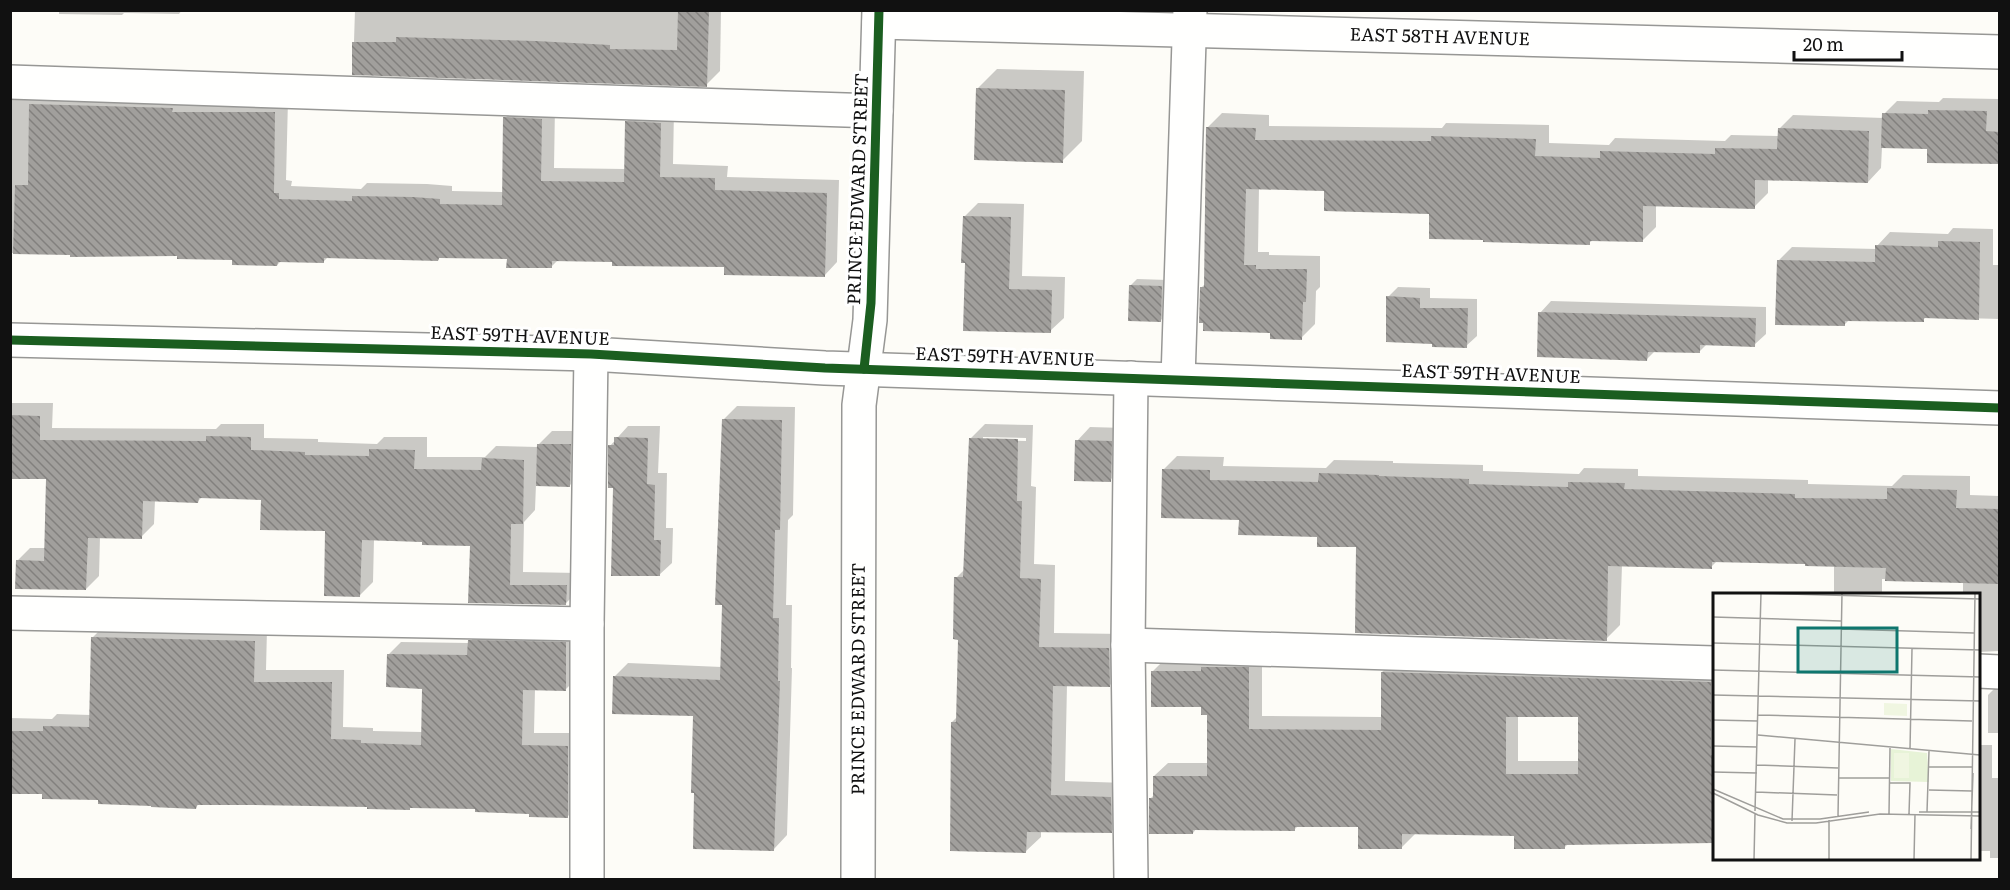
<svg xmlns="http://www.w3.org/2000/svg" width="2010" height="890" font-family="Literata,serif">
<defs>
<pattern id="building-back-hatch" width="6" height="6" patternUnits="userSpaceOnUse" patternTransform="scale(1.5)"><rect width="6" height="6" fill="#a19f9c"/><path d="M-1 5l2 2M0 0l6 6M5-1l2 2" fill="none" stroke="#82807e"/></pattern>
</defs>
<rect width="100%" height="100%" fill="#fdfcf7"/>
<g fill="#0003" fill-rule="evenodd">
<polygon points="59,10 182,10 179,14 124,13 122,15 59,14"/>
<polygon points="355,10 721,10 720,71 706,85 353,73"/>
<polygon points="997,69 1084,71 1082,141 1062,161 977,89"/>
<polygon points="10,90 288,100 286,180 292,181 291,186 361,189 367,183 427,184 452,186 452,191 503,192 505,118 518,105 555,106 554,168 625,169 626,122 639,109 674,110 673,164 728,166 727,177 839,180 837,262 824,276 725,266 614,261 558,260 551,267 508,258 440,257 438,260 329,256 324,261 281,261 277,265 234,258 179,255 10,253"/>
<polygon points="1943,98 1999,99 2000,163 1929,148 1882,147 1881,168 1868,182 1768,179 1768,193 1754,207 1656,205 1656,227 1642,241 1593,240 1589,243 1485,239 1431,213 1326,189 1259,187 1258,252 1269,252 1269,255 1320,256 1320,287 1316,291 1315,324 1301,338 1272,331 1201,288 1205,284 1208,127 1222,113 1269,115 1269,126 1442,128 1446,123 1549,125 1549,143 1609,145 1615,138 1725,141 1731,135 1779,136 1779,129 1793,115 1884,118 1884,114 1897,101 1939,102"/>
<polygon points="978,203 1024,204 1022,276 1065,277 1064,318 1050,331 966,261 964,217"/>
<polygon points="1953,228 1993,229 1993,265 2000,265 2000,319 1926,317 1923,320 1850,319 1844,325 1778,261 1792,247 1877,249 1877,246 1890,232 1948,234"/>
<polygon points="1137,279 1168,280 1167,314 1160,321 1130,286"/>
<polygon points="1398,287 1430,288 1430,298 1477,299 1477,336 1466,346 1433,342 1388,297"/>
<polygon points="1551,301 1766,307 1766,334 1754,345 1707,344 1699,352 1655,351 1647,359 1540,313"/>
<polygon points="10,403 53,403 52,428 216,429 221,424 264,424 264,438 318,439 318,442 377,444 384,437 427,437 427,457 485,457 496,446 538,447 538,445 552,431 584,431 583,472 570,485 536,484 535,510 524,522 523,572 579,573 579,590 566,603 470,602 471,544 374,539 373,582 360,595 326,530 262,499 202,497 198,501 155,500 154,524 141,537 100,537 99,576 86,589 17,561 30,548 46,548 47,478 10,477"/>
<polygon points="737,406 795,407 793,515 788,520 786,605 792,605 791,668 792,668 787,835 774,849 694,714 614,677 628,663 722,667 724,419"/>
<path d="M985,424l48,1 -2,61 5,1 -2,77 21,1 -1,68 70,1v37l-15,15 -42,-1 -2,96 61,2v34l-15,15 -70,-1v6l-15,14 -74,-129 6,-6 2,-78 -4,-60 9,-9 5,-130zM983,437l43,1v3l-43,-1z"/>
<polygon points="628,426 660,426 658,473 667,473 666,528 673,528 672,563 659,575 614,487 610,446"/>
<polygon points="1090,427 1125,428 1124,467 1110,480 1077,441"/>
<polygon points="1177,456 1224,457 1223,466 1326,468 1334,460 1393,461 1393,463 1483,465 1483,471 1579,474 1584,468 1638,469 1638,476 1808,480 1808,484 1892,486 1903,475 1970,476 1970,495 2000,496 2000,651 1978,652 1978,594 1963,594 1963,581 1882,579 1882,594 1834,594 1834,565 1807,562 1718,560 1711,567 1622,565 1620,625 1606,639 1358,546 1240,518 1163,470"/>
<polygon points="105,625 267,629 266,670 344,670 343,727 373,728 373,731 423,732 424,688 389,654 401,642 469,643 482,628 578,630 578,677 565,690 535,689 534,733 580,733 580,804 568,816 477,808 200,803 196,807 43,793 10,792 10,718 52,719 57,714 91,715 92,638"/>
<path d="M1262,655v61l120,1v-45l14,-13 318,10v172l-145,2 -4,4 -50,-13h-100l-13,13 -42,-22h-61l-4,4 -98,-1 -4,5 -43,-34 4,-4v-19l14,-13h40v-49l-6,-9 -49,-34 13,-13zM1518,716h61v45h-61z"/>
<polygon points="1995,688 2000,688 2000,733 1988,733 1988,695"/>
<polygon points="1978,745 1992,745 1992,778 2000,778 2000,858 1990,858 1990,851 1978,851"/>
</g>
<g fill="url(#building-back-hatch)" fill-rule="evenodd">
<polygon points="678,10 709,10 707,87 352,75 352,42 396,42 396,37 536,41 610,45 610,49 677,50"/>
<polygon points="976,88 1065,90 1063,163 974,160"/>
<polygon points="29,104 173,108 172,112 275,112 274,193 279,193 279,199 352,201 352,196 413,197 440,199 440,204 502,205 503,117 542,119 541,181 624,182 625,121 661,123 660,177 715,178 715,190 827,193 825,277 724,275 724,267 612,266 612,262 552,261 552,268 506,268 507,259 439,258 438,261 324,258 324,263 278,262 277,266 232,265 232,260 177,259 177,256 70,257 70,255 13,254 15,185 28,185"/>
<polygon points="1928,110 1987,111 1986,131 2000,132 2000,164 1927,163 1927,149 1881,148 1882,113 1928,114"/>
<polygon points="1206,127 1256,128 1255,140 1431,141 1431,136 1536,139 1535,156 1600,158 1600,151 1715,154 1715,148 1777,149 1778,128 1869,131 1868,183 1755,180 1755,209 1643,206 1643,242 1590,241 1590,245 1483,242 1483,240 1429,239 1429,214 1324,211 1324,191 1246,189 1244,265 1256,265 1256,269 1307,269 1306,302 1303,302 1302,340 1270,339 1270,333 1203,331 1203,323 1199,323 1200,287 1204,287"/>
<polygon points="963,216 1011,217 1009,289 1052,290 1051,333 963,331 965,263 961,263"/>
<polygon points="1938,241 1980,242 1979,320 1924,318 1924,322 1845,321 1845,326 1775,325 1777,260 1875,262 1875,245 1938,247"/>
<polygon points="1129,285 1162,286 1161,322 1128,321"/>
<polygon points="1386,296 1420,298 1420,308 1468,308 1467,348 1432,347 1432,344 1386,342"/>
<polygon points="1538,312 1756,318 1755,347 1700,345 1700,353 1648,352 1647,361 1537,357"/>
<polygon points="10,415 40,416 40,440 206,441 206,436 251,437 251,450 305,452 305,455 369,456 369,449 415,450 414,469 481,470 482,458 524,460 523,524 511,524 510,585 567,585 566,605 468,603 470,546 422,545 422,542 362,540 360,597 324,596 325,531 260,530 261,500 199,498 198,503 143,501 142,539 88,538 86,590 15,589 16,560 44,561 46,479 10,479"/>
<polygon points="722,419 782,420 780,530 775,530 773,618 779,618 778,681 780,681 774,851 693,849 694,793 691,793 693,716 612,714 613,676 720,680 722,605 715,605"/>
<polygon points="614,437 648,438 647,484 655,485 654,540 661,540 660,576 611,576 613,488 608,488 608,445 614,445"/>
<polygon points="969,438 1018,439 1017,501 1022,501 1020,578 1041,579 1039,647 1109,648 1110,687 1053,686 1051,795 1111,797 1112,833 1027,832 1026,853 950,851 951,722 956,722 958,640 953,639 954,577 963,577"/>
<polygon points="1075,440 1112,441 1111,482 1074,481"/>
<polygon points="537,444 571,444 570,487 536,486"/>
<polygon points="1162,469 1210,470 1210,480 1318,482 1319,473 1379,475 1379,476 1469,479 1469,484 1568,487 1568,482 1625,483 1624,489 1795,494 1795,498 1887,499 1887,488 1957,490 1956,508 2000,509 2000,584 1885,581 1886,568 1805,566 1805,564 1712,562 1712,569 1608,566 1607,641 1355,633 1356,547 1317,547 1317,537 1238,535 1239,520 1161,518"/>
<polygon points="91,637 255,641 254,682 332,682 331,739 361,740 361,743 421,745 422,689 386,687 387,654 467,655 468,640 566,642 566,691 523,690 522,745 568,746 568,818 529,817 529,814 475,812 475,809 410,808 410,810 367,809 367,807 249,805 197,805 196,809 151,807 151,806 98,804 98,800 42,799 42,794 10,794 10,731 43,731 43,726 89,727"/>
<path d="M1201,667h48v62l132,1v-58l330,10v73h3v88l-149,2v4h-51v-13l-112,-2v15h-44v-22h-63v4l-102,-1v4h-44v-36h4v-22h54v-61h-6v-8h-50v-36h50zM1506,717h72v57h-72z"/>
</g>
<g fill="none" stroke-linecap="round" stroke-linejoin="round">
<defs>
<g id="minor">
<path id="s1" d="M879,22l1121,30"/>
<polyline points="10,82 876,111"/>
<polyline points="10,340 591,354 825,368 2000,408"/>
<polyline points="1131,378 1128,645 1131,880"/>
<polyline points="1178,379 1190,10"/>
<polyline points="10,613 587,624"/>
<polyline points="1128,645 1714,663"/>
<polyline points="1978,671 2000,672"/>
<polyline points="587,880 587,624 591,354"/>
<path id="s2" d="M858,880l1,-475 11,-85 9,-310"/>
</g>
</defs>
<use href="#minor" stroke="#979795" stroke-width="36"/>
<use href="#minor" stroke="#fffffe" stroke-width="33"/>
<defs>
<g id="cycleway">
<polyline points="10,340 591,354 825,368 2000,408"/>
<polyline points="864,369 871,303 879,10"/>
</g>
</defs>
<use href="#cycleway" stroke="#fff" stroke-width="13"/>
<use href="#cycleway" stroke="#1b5e20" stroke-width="9"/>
</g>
<g text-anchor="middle" stroke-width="6" stroke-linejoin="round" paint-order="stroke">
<g font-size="18" fill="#111" stroke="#fff">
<text dy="6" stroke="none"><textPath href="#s1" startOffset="561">EAST 58TH AVENUE</textPath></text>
<text transform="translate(858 189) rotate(-88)" y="6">PRINCE EDWARD STREET</text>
<text transform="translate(520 336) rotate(2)" y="6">EAST 59TH AVENUE</text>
<text transform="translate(1005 357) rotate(2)" y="6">EAST 59TH AVENUE</text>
<text transform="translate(1491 374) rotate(2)" y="6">EAST 59TH AVENUE</text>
<text dy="6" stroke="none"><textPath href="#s2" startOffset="201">PRINCE EDWARD STREET</textPath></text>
</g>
</g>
<g transform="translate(1713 593)">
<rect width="267" height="267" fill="#fdfcf7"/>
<path d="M178,156l36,4 2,29 -38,-1z" fill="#e7f3d7"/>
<path d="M171,110l23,1v12l-23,-1zM181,160h15v25h-15z" fill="#f0f6e1"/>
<path fill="none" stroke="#9f9e9b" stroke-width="1.5" d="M40,0l227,6M0,24l128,4M128,36l133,4M0,50l267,7M0,77l267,7M0,102l267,6M45,122l214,6M0,127l45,1M45,142l222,20M0,153l44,1M197,156l2,-100M44,172l81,3M216,174h43M0,179l44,1M125,185h51M176,190h21l-1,31M0,196l70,30h37l49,-7M216,197l43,1M43,199l81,3M0,200l45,22 29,8h29l64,-9 100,2M42,218l6,-218M206,219h61M214,219l2,-61M176,221l1,-66M125,223l4,-223M79,228l3,-82M258,236l2,-56M41,267l1,-46M116,267v-40M201,267l1,-46M258,267l4,-267"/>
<path fill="#0f766e" fill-opacity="0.15" stroke="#0f766e" stroke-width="3" d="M85,35h99v44h-99z"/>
<rect width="267" height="267" fill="none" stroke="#111" stroke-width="3"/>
</g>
<rect width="2010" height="890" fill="none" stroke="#111111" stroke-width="24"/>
<path d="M1794 51v9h108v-9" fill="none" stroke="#111111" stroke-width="3"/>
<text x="1803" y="51" font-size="18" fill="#111111" stroke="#ffffff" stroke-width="4.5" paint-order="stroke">20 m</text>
</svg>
